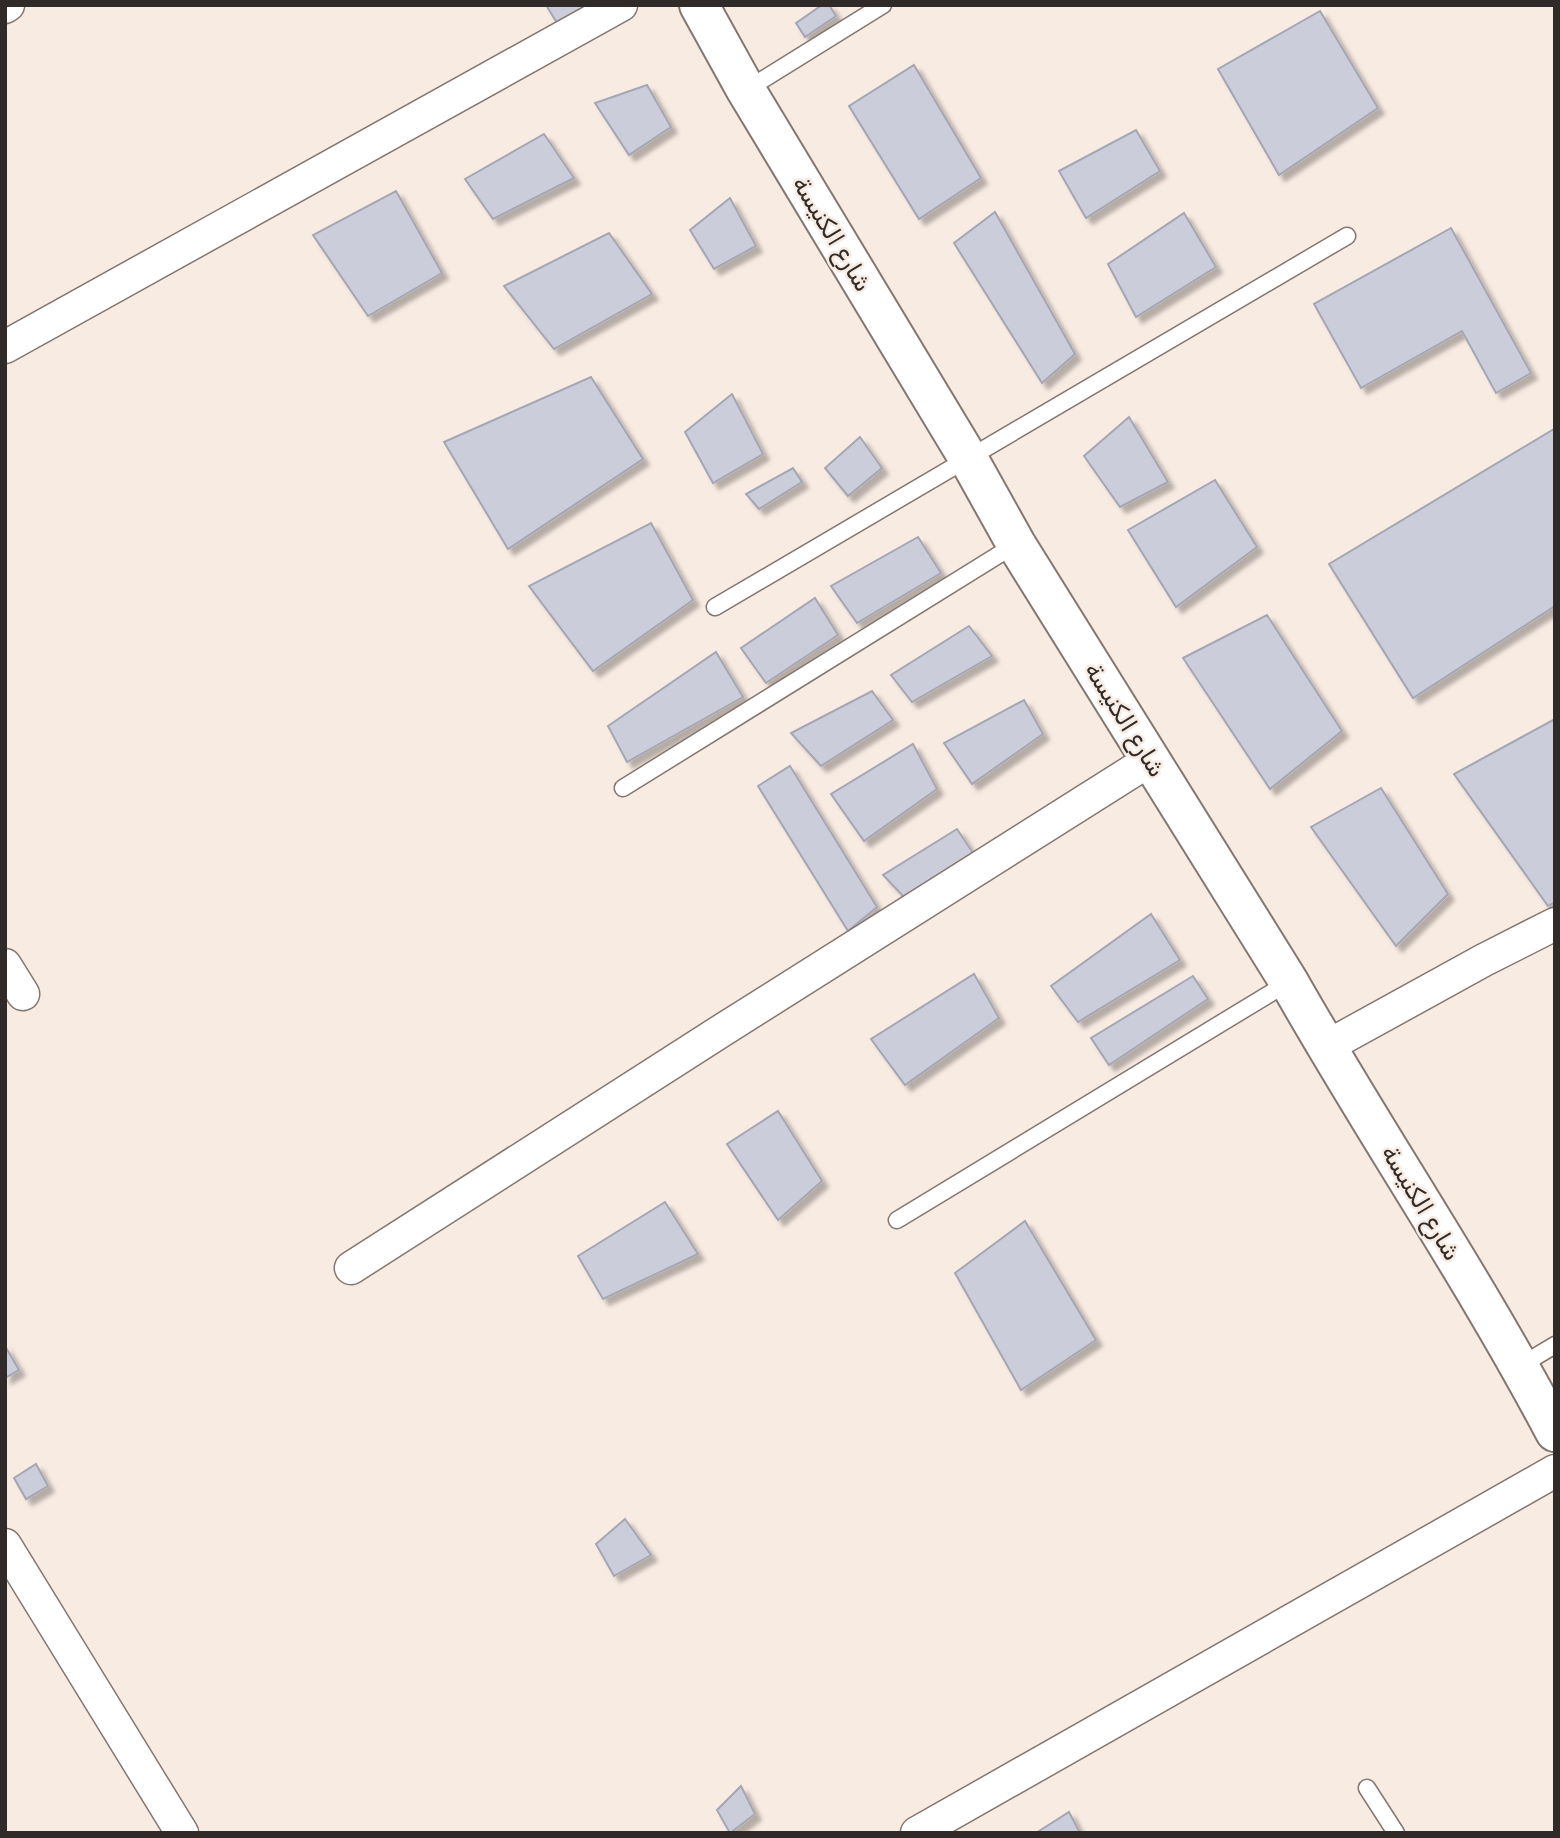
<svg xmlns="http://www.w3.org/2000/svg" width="1560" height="1838" font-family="Rubik,'Noto Naskh Arabic',sans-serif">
<defs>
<filter id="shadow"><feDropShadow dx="6" dy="6" stdDeviation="2" flood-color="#0004"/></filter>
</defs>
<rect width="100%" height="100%" fill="#f8ebe2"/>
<g fill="#cccddb" stroke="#a5a6b3" stroke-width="2" filter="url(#shadow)">
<polygon points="546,5 587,5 557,23"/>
<polygon points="822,5 829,5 836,16 805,37 796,23"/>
<polygon points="1320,11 1378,108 1279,175 1218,69"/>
<polygon points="914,65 981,178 919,219 849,106"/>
<polygon points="647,85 671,127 629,155 595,103"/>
<polygon points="1136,130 1160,171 1086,218 1059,171"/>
<polygon points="544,134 574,178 493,219 465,179"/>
<polygon points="396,191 442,273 368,316 313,235"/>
<polygon points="730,198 756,246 714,269 690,230"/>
<polygon points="995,212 1075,354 1042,383 954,243"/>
<polygon points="1184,213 1216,267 1136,317 1108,264"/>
<polygon points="1451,228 1531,373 1496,393 1462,331 1361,388 1314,304"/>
<polygon points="609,233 652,294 554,349 504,286"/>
<polygon points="591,377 643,459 508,549 444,442"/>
<polygon points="732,394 763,454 713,483 685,432"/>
<polygon points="1129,417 1168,482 1120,507 1084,456"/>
<polygon points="1554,429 1555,606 1413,698 1329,564"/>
<polygon points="860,437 882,468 848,496 825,468"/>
<polygon points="793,468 802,482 759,509 746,494"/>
<polygon points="1215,480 1257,547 1176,607 1128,530"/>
<polygon points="651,523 693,600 593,671 529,586"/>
<polygon points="918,537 941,573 857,623 831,586"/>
<polygon points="815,598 838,635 766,683 741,648"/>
<polygon points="1267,615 1342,731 1270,789 1183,658"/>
<polygon points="969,626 992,656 912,702 891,675"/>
<polygon points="716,652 743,697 627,762 608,726"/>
<polygon points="872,691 893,720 821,766 791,733"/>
<polygon points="1024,700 1043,734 972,784 944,743"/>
<polygon points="1555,719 1555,902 1548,906 1454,774"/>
<polygon points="913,744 937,789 864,841 831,794"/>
<polygon points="790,766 877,907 848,931 758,786"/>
<polygon points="1381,788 1448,894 1396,946 1311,827"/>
<polygon points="957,829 973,853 904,897 883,875"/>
<polygon points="1151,914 1180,960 1078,1022 1051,986"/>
<polygon points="974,974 999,1018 905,1085 871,1039"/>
<polygon points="1193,976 1208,999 1109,1065 1091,1038"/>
<polygon points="778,1111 822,1181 778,1220 727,1144"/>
<polygon points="665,1202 698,1254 603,1299 578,1256"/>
<polygon points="1025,1221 1096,1340 1021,1390 955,1273"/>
<polygon points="5,1346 19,1370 5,1378"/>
<polygon points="36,1464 48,1486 26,1499 14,1478"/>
<polygon points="625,1519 651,1555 614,1576 596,1544"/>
<polygon points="741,1786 755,1814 730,1833 717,1810"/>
<polygon points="1069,1812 1080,1833 1036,1833"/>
</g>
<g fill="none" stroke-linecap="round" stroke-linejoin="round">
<defs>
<g id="service">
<polyline points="746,90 883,5"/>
<polyline points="715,607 1347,236"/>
<polyline points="623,788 1016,544"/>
<polyline points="897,1220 1289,982"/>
<polyline points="1520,1366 1555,1345"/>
<polyline points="1367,1788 1396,1833"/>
</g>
<g id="minor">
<polyline points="5,7 8,5"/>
<polyline points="5,347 621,5"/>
<polyline points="5,965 23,994"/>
<polyline points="1326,1047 1484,960 1555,924"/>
<polyline points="351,1268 721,1031 1150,760"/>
<polyline points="5,1545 182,1833"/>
<polyline points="917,1833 1555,1471"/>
</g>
<path id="secondary" d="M699,5l47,85 222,368 48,86 273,438c86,152 185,296 266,450"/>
</defs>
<use href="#service" stroke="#83776f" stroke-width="19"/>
<use href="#minor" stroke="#83776f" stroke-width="35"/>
<use href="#secondary" stroke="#83776f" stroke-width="42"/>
<use href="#service" stroke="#fff" stroke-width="16"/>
<use href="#minor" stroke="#fff" stroke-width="32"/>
<use href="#secondary" stroke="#fff" stroke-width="38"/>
</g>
<g text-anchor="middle" stroke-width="5" stroke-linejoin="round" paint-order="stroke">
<g font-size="24" fill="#302b28" stroke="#f8ebe2">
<text transform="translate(832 234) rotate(59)" y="8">شارع الكنيسة</text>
<text transform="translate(1125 720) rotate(58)" y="8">شارع الكنيسة</text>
<text transform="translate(1421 1203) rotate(59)" y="8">شارع الكنيسة</text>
</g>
</g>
<rect width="1560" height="1838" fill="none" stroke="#302b28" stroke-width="14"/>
</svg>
